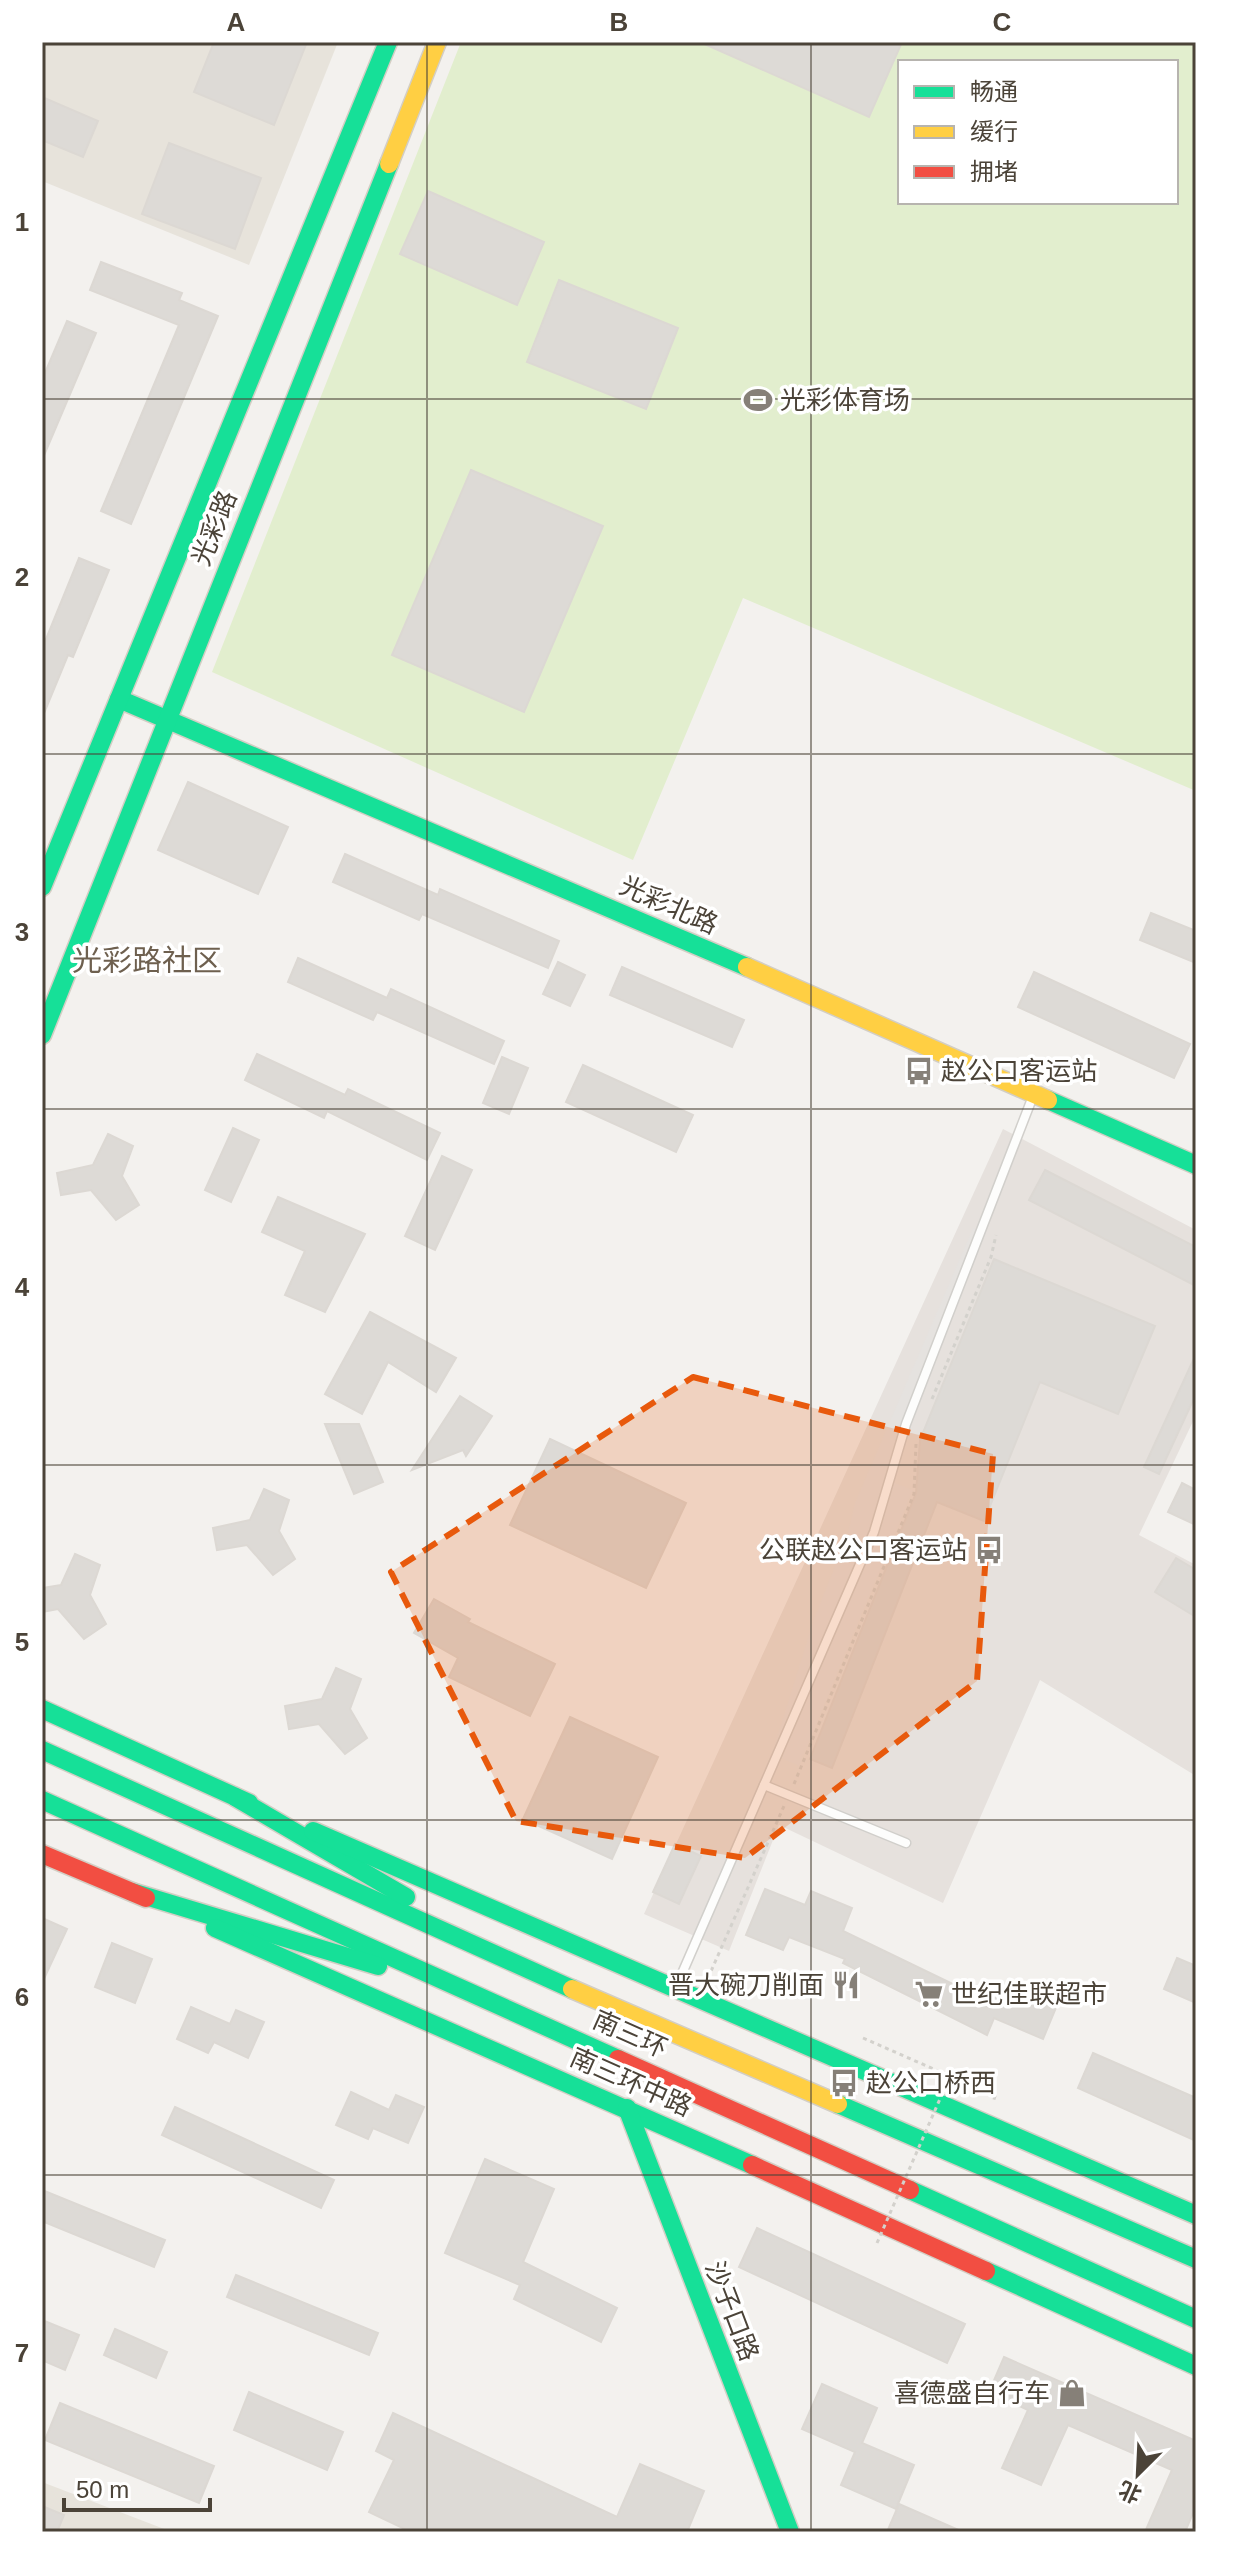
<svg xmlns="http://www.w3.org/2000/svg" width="1238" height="2574" font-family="Helvetica,'Noto Sans SC',sans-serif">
<rect width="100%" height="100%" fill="#f3f1ee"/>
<g fill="#e7e3db">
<polygon points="42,42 338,42 249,265 42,181"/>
<polygon points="42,2482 172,2532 42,2532"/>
</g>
<polygon fill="#e6e1dd" points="1003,1129 1196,1230 1196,1415 1139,1535 1196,1565 1196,1776 1040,1680 943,1903 779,1825 729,1951 644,1914"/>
<path fill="#e2eece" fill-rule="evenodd" d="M461,42h735v749l-453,-193 -110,262 -421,-188zM900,62h276v140h-276z"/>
<polygon fill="#e5e2df" points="973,1228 981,1232 906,1424 890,1481 913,1490 799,1766 772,1754 814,1619 847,1536 855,1503"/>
<g fill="#dddad6" stroke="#dcd8d3" stroke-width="2">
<polygon points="214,42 307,42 274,125 194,92"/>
<polygon points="700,42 902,42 869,117"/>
<polygon points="42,97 98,121 83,157 42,140"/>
<polygon points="169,143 261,178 235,249 142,214"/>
<polygon points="428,191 544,242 517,305 400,254"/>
<polygon points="101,262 182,293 179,300 218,316 131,524 101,511 179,325 90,290"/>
<polygon points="559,280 678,328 646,409 527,362"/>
<polygon points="67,321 96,333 42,460 42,380"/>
<polygon points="471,470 603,526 524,712 392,655"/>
<polygon points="79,558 109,570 73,657 68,655 42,718 42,649"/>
<polygon points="188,782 288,827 258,894 158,850"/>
<polygon points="345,854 438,895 440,889 559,941 548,968 422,914 419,920 333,882"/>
<polygon points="1151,913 1196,931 1196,963 1140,940"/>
<polygon points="298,958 387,998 391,989 504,1041 494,1064 377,1012 373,1020 288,982"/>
<polygon points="558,962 585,975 570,1006 543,994"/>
<polygon points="622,967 744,1020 732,1047 610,995"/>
<polygon points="1034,972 1190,1044 1174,1078 1018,1007"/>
<polygon points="257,1054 345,1095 348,1089 440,1133 427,1160 327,1111 324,1118 245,1080"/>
<polygon points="502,1057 528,1068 509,1114 483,1103"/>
<polygon points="583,1065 693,1115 676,1152 566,1102"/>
<polygon points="233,1128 259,1140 231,1202 205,1190"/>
<polygon points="108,1134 133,1146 122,1176 139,1205 116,1220 91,1190 61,1195 57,1173 93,1165"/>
<polygon points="442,1156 472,1170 435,1250 405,1236"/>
<polygon points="1045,1170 1196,1247 1196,1286 1029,1200"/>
<polygon points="278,1197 365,1234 325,1312 285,1295 305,1251 262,1232"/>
<polygon points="994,1259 1155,1326 1118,1414 1040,1382 984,1521 937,1502 832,1768 810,1759 916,1493 920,1440"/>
<polygon points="370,1312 456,1358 436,1392 388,1362 362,1414 325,1394"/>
<polygon points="1196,1354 1196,1394 1159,1474 1144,1467"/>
<polygon points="460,1396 492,1416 466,1456 463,1450 412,1470"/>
<polygon points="325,1424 359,1424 383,1482 354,1494"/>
<polygon points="550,1439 686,1503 646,1588 510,1525"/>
<polygon points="1182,1483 1196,1490 1196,1525 1168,1512"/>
<polygon points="264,1489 289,1500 279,1531 295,1559 273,1575 247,1545 217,1550 213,1528 250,1520"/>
<polygon points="75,1554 100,1565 90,1595 106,1624 84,1639 58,1609 42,1612 42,1588 61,1585"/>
<polygon points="1176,1558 1196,1570 1196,1617 1155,1592"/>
<polygon points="434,1599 470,1619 468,1622 555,1664 530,1716 449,1677 458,1658 414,1633"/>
<polygon points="336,1668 361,1679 350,1709 367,1738 345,1754 319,1724 289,1729 285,1706 322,1699"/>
<polygon points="570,1717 658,1757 612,1859 523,1819"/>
<polygon points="675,1844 701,1856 679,1904 653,1892"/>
<polygon points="765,1889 805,1905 811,1891 852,1908 843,1931 963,1989 966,1981 1008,1999 1017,1979 1060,1998 1043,2039 994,2018 987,2035 843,1963 845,1959 789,1937 783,1950 746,1935"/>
<polygon points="42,1918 67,1929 42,1983"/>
<polygon points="112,1943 152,1959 135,2003 95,1987"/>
<polygon points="1177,1958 1196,1966 1196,2003 1164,1989"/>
<polygon points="191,2007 230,2024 236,2010 264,2022 248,2058 214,2042 208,2053 177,2039"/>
<polygon points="1093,2053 1196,2098 1196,2141 1078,2088"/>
<polygon points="351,2092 389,2110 396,2095 424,2107 408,2143 373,2128 368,2139 336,2125"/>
<polygon points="175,2107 334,2180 321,2208 162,2135"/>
<polygon points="485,2159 554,2189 523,2262 617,2308 601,2342 514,2299 520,2285 445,2253"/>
<polygon points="42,2190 165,2240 154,2267 42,2221"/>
<polygon points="757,2228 965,2324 947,2363 739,2267"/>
<polygon points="236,2275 378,2333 369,2355 227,2297"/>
<polygon points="42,2320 79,2335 65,2370 42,2360"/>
<polygon points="115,2329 167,2352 156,2378 104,2355"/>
<polygon points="1004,2357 1196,2441 1196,2506 1185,2532 1145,2532 1172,2470 1068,2425 1041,2485 1002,2468 1028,2410 989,2392"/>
<polygon points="822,2384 877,2408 862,2443 914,2465 896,2509 841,2485 855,2452 802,2429"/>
<polygon points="249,2392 343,2432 327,2470 234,2430"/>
<polygon points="60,2403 214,2466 199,2503 45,2440"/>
<polygon points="393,2413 617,2517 640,2464 704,2491 687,2532 411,2532 369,2512 394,2460 376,2451"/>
<polygon points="899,2504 963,2532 887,2532"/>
<polygon points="42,2506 64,2515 57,2532 42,2532"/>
</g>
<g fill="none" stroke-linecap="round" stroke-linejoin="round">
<defs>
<g id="lane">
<polyline points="764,1785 906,1843"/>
<polyline points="677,1985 874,1532 906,1424 1033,1096"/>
</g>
<g id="fast">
<polyline points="119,699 747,967"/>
<polyline points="42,887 388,42"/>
<polyline points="42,1035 389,164"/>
<polyline points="1048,1100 1196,1165"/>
<polyline points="42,1709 249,1803"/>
<polyline points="42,1750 572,1989"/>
<polyline points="235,1797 406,1897"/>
<polyline points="42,1800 618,2059"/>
<polyline points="313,1831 1196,2215"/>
<polyline points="132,1892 378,1966"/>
<polyline points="215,1928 752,2165"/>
<polyline points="838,2104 1196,2259"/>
<polyline points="627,2108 790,2532"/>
<polyline points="910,2190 1196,2319"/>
<polyline points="986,2271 1196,2366"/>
</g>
<g id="slow">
<polyline points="389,164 437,42"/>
<polyline points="747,967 1048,1100"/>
<polyline points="572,1989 838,2104"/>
</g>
<g id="jam">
<polyline points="42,1854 146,1898"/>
<polyline points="618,2059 910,2190"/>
<polyline points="752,2165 986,2271"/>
</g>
</defs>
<use href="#lane" stroke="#d1cfcb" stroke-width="11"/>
<use href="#fast" stroke="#d3cec4" stroke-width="21"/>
<use href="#slow" stroke="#d3cec4" stroke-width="21"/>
<use href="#jam" stroke="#d3cec4" stroke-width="21"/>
<g stroke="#d3d1cc" stroke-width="3" stroke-dasharray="4 4" stroke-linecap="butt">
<polyline points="932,1399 991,1257 996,1235"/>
<polyline points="794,1784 914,1494 916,1444"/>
<polyline points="708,1978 784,1806"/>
<polyline points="863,2038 995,2096 993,2103"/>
</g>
<use href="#lane" stroke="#fdfdfc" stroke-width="8"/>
<use href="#fast" stroke="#16e098" stroke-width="18"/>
<use href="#slow" stroke="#ffcf43" stroke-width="18"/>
<use href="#jam" stroke="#f24e42" stroke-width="18"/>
<polyline stroke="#d3d1cc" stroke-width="3" stroke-dasharray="4 4" stroke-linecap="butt" points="877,2243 950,2076"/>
</g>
<path fill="#e8590c" fill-opacity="0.2" stroke="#e8590c" stroke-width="6" stroke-dasharray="16 10" stroke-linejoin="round" d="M693,1377l300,77 -16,227 -232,177 -229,-37 -125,-249z"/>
<path fill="none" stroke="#4b4338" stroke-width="2" stroke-opacity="0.55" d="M427,42v2490M811,42v2490M42,399h1154M42,754h1154M42,1109h1154M42,1465h1154M42,1820h1154M42,2175h1154"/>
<defs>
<symbol id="stadium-bare" viewBox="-9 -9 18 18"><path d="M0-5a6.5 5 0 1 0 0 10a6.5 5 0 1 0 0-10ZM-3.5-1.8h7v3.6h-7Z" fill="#868078" stroke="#fff" stroke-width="2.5" paint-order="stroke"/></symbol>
<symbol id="bus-bare" viewBox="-9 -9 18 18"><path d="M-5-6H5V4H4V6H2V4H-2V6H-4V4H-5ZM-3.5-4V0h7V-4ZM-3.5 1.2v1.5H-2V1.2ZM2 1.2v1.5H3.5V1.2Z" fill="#868078" stroke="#fff" stroke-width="2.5" paint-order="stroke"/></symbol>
<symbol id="restaurant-bare" viewBox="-9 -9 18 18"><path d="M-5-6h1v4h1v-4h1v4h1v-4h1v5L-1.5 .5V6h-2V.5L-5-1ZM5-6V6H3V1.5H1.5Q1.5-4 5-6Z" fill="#868078" stroke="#fff" stroke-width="2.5" paint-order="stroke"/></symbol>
<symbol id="supermarket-bare" viewBox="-9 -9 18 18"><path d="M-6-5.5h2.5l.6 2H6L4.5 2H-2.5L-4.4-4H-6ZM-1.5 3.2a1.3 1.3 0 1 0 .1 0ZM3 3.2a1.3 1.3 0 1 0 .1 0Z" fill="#868078" stroke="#fff" stroke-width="2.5" paint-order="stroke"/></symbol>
<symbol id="shop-bare" viewBox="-9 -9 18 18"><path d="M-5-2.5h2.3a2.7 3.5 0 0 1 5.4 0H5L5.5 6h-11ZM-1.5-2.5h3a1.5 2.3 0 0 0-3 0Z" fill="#868078" stroke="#fff" stroke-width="2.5" paint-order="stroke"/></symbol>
</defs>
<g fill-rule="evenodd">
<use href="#stadium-bare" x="738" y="380" width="40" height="40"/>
<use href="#bus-bare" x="899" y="1051" width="40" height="40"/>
<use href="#bus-bare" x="969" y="1530" width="40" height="40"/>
<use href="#restaurant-bare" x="826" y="1965" width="40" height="40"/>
<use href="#supermarket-bare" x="909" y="1974" width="40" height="40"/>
<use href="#bus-bare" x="824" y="2063" width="40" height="40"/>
<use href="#shop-bare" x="1052" y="2373" width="40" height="40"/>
</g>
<g text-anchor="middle" stroke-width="7" stroke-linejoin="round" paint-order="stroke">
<g font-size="26" fill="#4b4338" stroke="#fff" text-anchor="start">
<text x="780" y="409">光彩体育场</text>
<text x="941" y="1080">赵公口客运站</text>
<text x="967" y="1559" text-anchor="end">公联赵公口客运站</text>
<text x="824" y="1994" text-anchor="end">晋大碗刀削面</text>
<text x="951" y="2003">世纪佳联超市</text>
<text x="866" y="2092">赵公口桥西</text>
<text x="1050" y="2402" text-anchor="end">喜德盛自行车</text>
</g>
<g font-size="26" fill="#4b4338" stroke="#fff">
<text transform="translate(214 528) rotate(-68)" y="9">光彩路</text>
<text transform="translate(669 905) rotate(24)" y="9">光彩北路</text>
<text transform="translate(630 2034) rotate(24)" y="9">南三环</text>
<text transform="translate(631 2082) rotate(24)" y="9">南三环中路</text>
<text transform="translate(732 2311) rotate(69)" y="9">沙子口路</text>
</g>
<g font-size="30" fill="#6e604f" stroke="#fff">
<text x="147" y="971">光彩路社区</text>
</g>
</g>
<rect width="1238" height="2574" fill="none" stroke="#ffffff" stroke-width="88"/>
<rect x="898" y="60" width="280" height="144" fill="#ffffff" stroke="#b7b4af" stroke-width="2"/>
<rect x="914" y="86" width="40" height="12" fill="#16e098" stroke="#b7b4af" stroke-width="2"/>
<text x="970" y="100" font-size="24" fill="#4b4338">畅通</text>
<rect x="914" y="126" width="40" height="12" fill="#ffcf43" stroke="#b7b4af" stroke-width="2"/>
<text x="970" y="140" font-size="24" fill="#4b4338">缓行</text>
<rect x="914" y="166" width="40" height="12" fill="#f24e42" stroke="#b7b4af" stroke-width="2"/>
<text x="970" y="180" font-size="24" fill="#4b4338">拥堵</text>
<g transform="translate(1138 2474) rotate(204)" stroke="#ffffff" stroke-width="6" paint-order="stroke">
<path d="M0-6L14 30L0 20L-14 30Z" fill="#4b4338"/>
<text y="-12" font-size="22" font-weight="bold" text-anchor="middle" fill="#4b4338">北</text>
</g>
<path d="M64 2498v12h146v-12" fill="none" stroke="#4b4338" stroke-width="4"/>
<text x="76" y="2498" font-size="24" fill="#4b4338" stroke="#ffffff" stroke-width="6" paint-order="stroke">50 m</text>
<rect x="44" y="44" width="1150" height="2486" fill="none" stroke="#4b4338" stroke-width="3"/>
<g font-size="26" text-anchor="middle" font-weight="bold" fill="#4b4338">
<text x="236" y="31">A</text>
<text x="619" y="31">B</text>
<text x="1002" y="31">C</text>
<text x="22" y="231">1</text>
<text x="22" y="586">2</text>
<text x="22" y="941">3</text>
<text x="22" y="1296">4</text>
<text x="22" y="1651">5</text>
<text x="22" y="2006">6</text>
<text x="22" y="2362">7</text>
</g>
</svg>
